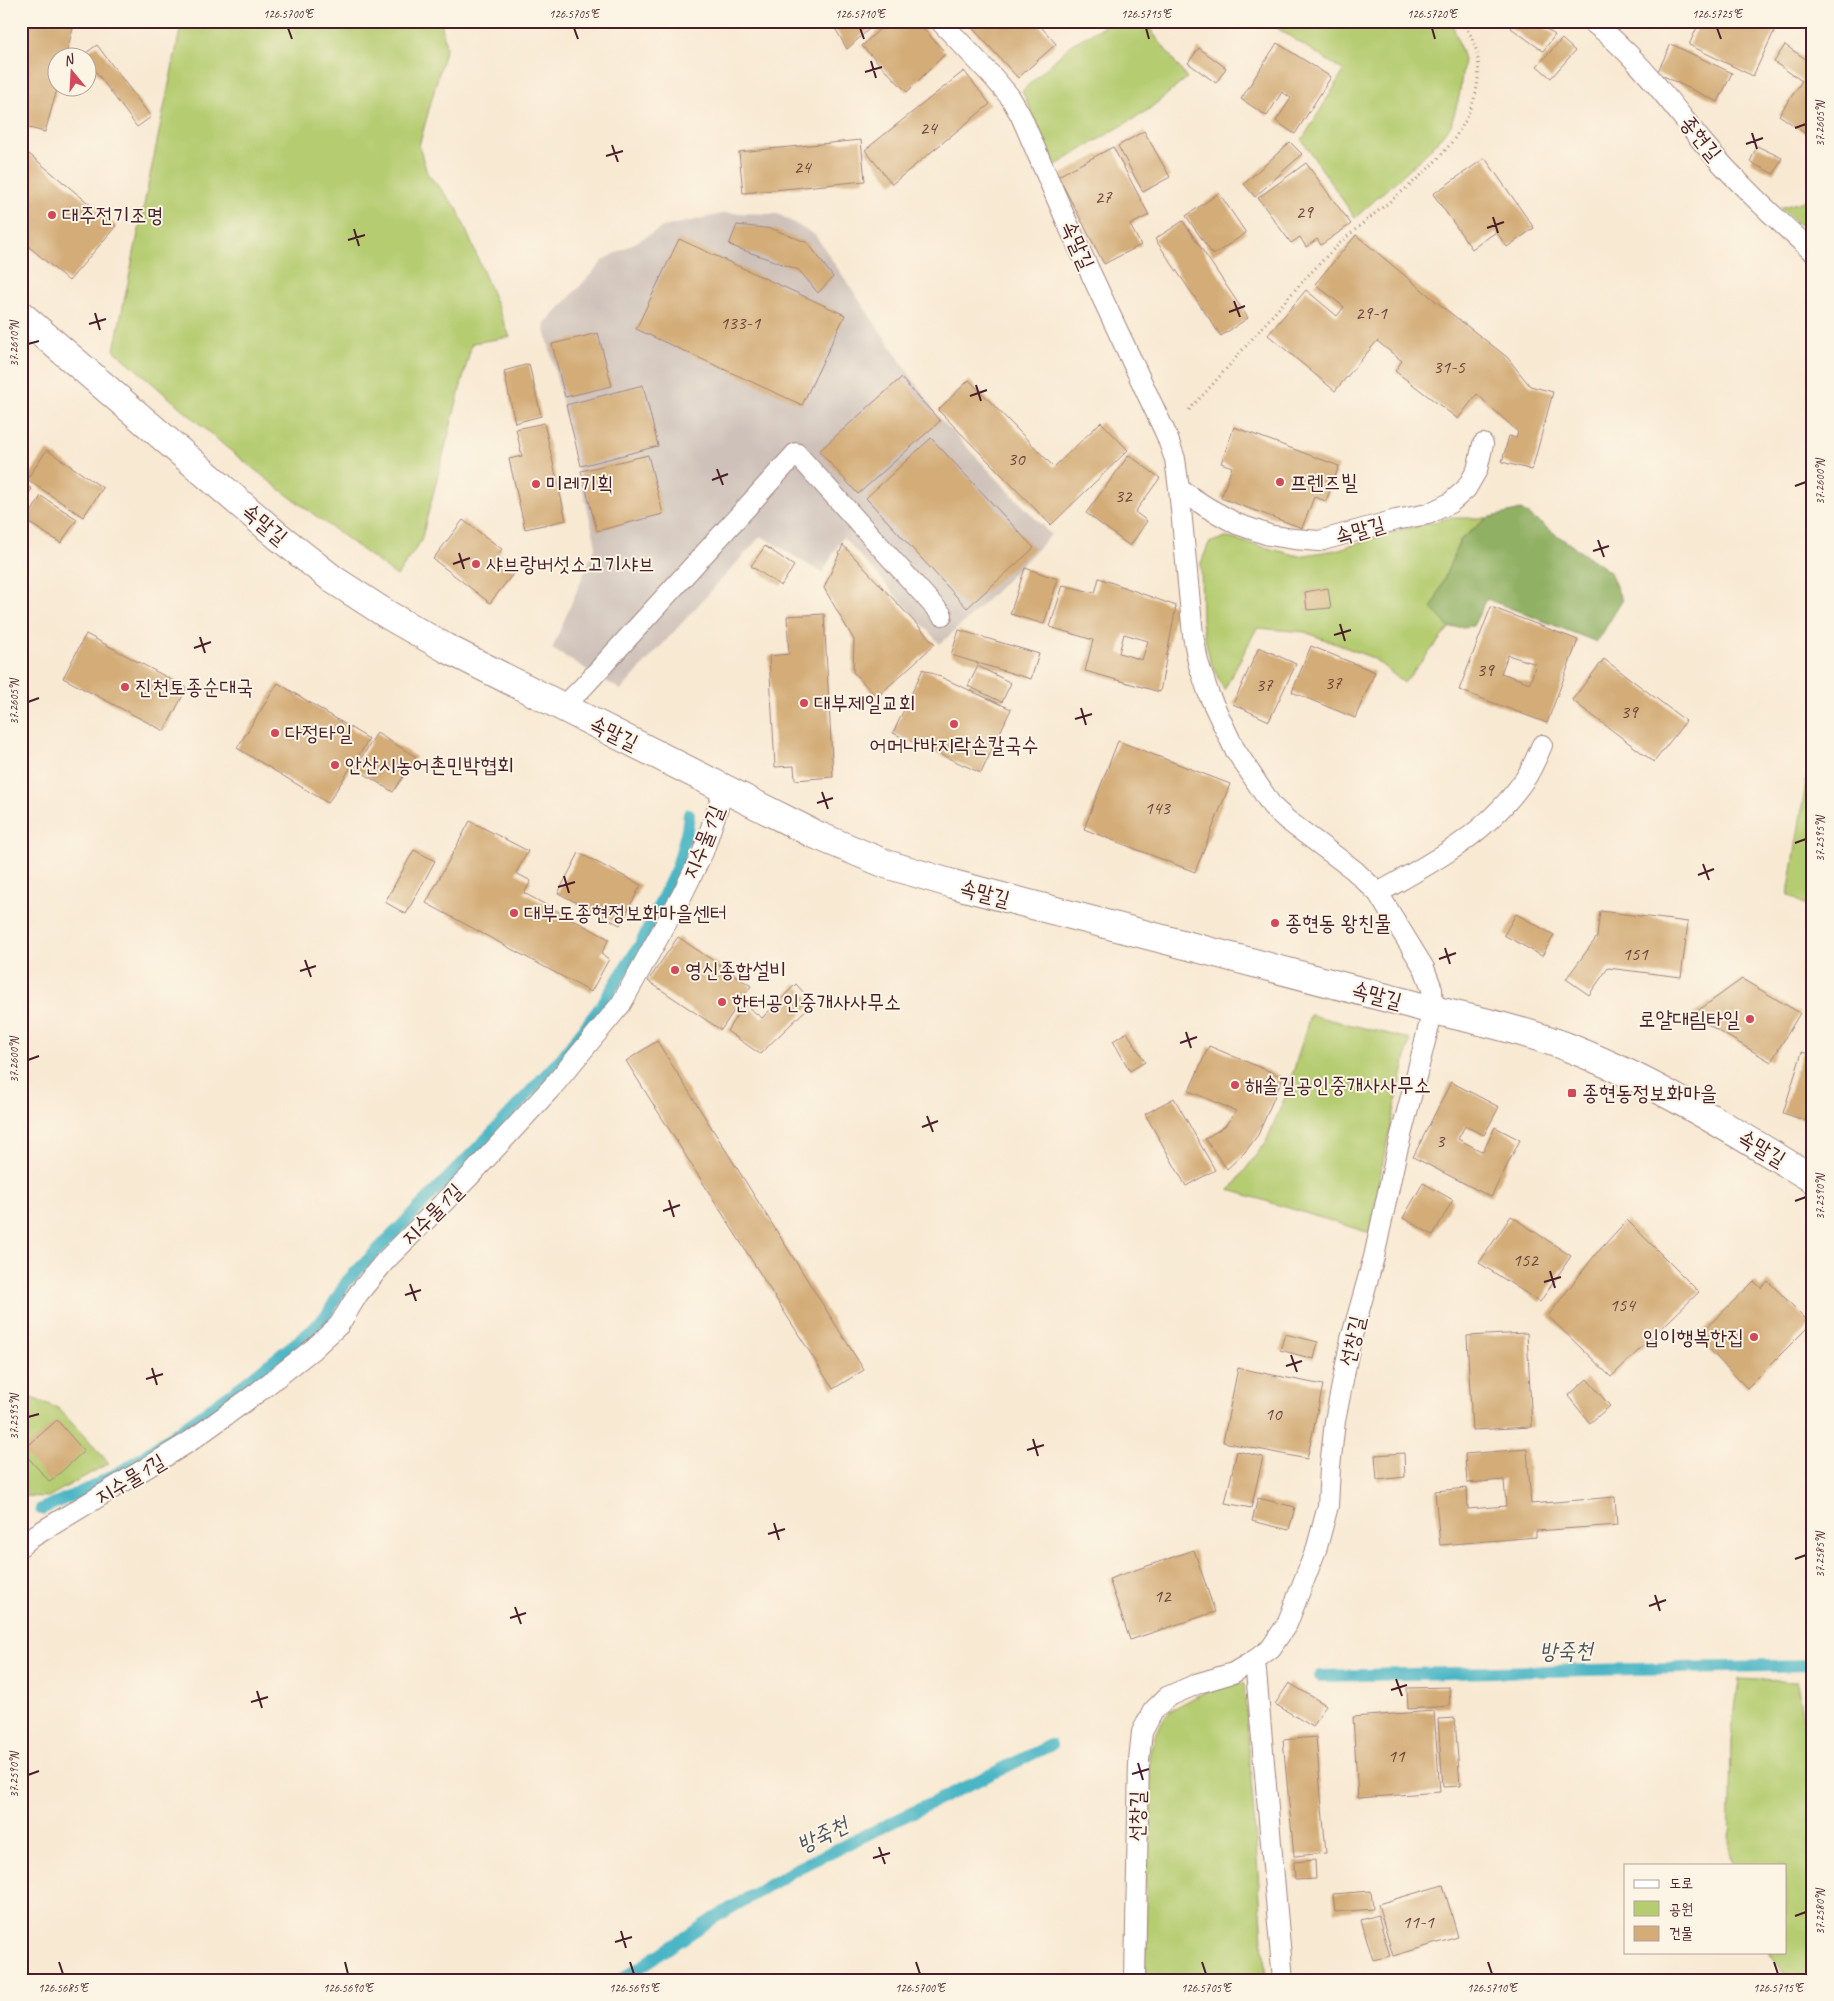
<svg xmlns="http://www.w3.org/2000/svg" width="1834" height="2001" font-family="Caveat,'Poor Story',sans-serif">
<rect width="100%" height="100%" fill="#fcf5e5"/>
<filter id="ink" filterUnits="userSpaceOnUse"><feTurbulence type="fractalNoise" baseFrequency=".02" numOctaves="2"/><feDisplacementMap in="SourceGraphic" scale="10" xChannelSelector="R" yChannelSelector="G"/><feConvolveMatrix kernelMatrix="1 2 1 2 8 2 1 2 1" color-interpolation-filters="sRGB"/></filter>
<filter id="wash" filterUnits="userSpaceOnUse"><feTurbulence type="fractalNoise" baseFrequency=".0096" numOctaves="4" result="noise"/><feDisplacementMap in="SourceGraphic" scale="20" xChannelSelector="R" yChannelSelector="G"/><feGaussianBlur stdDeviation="1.12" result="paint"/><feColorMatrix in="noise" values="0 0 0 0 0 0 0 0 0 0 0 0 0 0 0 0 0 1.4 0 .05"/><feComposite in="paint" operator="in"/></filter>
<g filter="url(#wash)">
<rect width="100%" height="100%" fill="#f8e9d3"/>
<polygon fill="#cec1b9" points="726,213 778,214 815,235 940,419 1051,535 969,618 940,644 843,537 822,573 761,536 621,690 552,649 596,545 544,325 604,260 663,227"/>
<g fill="#b5cc71" stroke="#80764e">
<polygon points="182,21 441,21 446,47 419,146 427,173 457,208 510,337 472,343 421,541 397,576 278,488 226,447 114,350"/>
<polygon points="1114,21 1144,21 1187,78 1148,110 1056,165 1022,91 1072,44"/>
<polygon points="1266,21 1450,21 1453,26 1464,59 1459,97 1451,125 1427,153 1355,218 1302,140 1344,71"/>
<polygon points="1813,198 1813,236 1780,208"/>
<polygon points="1449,518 1487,518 1460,540 1433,607 1449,628 1404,683 1373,658 1305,632 1257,628 1224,690 1210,661 1202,624 1201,563 1209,543 1225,537 1299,556 1336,550 1393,532"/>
<polygon points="1813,767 1813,909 1788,895 1808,770"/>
<polygon points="1310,1015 1410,1039 1381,1171 1370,1233 1230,1190 1266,1142 1288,1090"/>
<polygon points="21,1394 58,1408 109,1463 48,1497 23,1496 21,1493"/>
<polygon points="1739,1679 1797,1682 1813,1784 1813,1980 1788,1980 1786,1974 1769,1952 1785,1952 1785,1865 1732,1865 1729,1852 1731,1739"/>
<polygon points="1237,1683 1244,1684 1266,1980 1145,1980 1146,1865 1149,1755 1157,1730 1171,1710 1199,1695"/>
</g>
<polygon fill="#90b063" stroke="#6d6847" points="1521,510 1610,572 1622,601 1597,642 1487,599 1473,626 1449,628 1432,608 1460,540 1487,518"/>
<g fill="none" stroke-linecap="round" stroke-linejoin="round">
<g stroke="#49b5c5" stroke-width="12">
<polyline points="41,1509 92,1487 130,1466 244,1384 312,1330 327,1314 347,1281 491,1134 563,1056 601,1006 641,943 677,867 687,830 689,814"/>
<polyline points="1320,1676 1813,1665"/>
<polyline points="621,1980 714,1918 798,1868 1051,1745"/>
</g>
</g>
<g id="blocks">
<g fill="#d3ac77" fill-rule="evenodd">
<polygon points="25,21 75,21 65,58 58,58 58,86 45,132 21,126 21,35"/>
<polygon points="831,21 878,21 847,49"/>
<polygon points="888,21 916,21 946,53 907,92 862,46"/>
<polygon points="966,21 1036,21 1056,44 1018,78"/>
<polygon points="1516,21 1535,21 1555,35 1543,51 1511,28"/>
<polygon points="1696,21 1779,21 1753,76 1689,45 1699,23"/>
<polygon points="1562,39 1575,51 1551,78 1537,66"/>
<polygon points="1277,43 1331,77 1295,134 1276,121 1291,98 1282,92 1267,116 1241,99"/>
<polygon points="1671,44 1732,73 1718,102 1657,73"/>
<polygon points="97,45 151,117 137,127 88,61 88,58 83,55"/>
<polygon points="1785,45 1813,64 1813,139 1779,115 1802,81 1774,62"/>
<polygon points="1199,48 1226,68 1216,83 1188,63"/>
<polygon points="964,71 990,104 892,184 865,150"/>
<polygon points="1144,131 1170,177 1143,192 1118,146"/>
<polygon points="861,140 865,181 743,193 739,152"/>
<polygon points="1290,142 1302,154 1255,197 1244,184"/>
<polygon points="1757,146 1782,158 1774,174 1750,162"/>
<polygon points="1113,147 1149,215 1130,225 1141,245 1104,264 1058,176"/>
<polygon points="29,154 116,226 69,281 21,240 21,163"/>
<polygon points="1485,158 1534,228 1507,247 1496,232 1472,249 1433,194"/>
<polygon points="1306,163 1351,224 1321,245 1317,239 1306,247 1300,237 1291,243 1258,198"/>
<polygon points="1219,193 1246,233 1213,255 1186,216"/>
<polygon points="1183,221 1248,318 1221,336 1155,239"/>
<polygon points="737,225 773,229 808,243 833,277 818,293 799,270 729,245"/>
<polygon points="1356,235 1444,308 1507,357 1530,386 1553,392 1532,470 1502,462 1509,436 1516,438 1518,432 1477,394 1458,419 1395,371 1402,361 1377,341 1335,391 1268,335 1306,290 1337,316 1344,307 1315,284"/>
<polygon points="679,239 845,315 802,405 636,329"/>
<polygon points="598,333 612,386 565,397 552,344"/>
<polygon points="529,364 541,416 515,423 504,371"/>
<polygon points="901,378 940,421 858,494 819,451"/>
<polygon points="969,380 1054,467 1101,422 1128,450 1051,525 938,410"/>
<polygon points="643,385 658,446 581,466 566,405"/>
<polygon points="544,423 566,520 525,529 509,459 522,456 516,429"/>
<polygon points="1234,427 1339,466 1326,501 1314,497 1302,528 1221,498 1232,467 1221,463"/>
<polygon points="931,438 1034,548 967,608 866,498"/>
<polygon points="47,450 103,488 83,517 27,479"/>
<polygon points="648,455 663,514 597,531 581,471"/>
<polygon points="1129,455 1160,478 1135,512 1147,521 1130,546 1086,513"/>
<polygon points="21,482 32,489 21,504"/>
<polygon points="41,496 77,519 61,543 26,521"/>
<polygon points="463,520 502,549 497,555 516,570 490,603 433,559"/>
<polygon points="843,545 935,644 877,697 853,672 854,640 824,588"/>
<polygon points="765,546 794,566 781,586 751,566"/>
<polygon points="1025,568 1058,579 1044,624 1010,614"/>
<path d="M1099,578l77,28 -16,86 -75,-21 8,-31 -43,-13 13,-42 32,8zM1124,634l24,7 -6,19 -23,-7z"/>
<polygon points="1328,588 1331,608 1307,610 1305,592"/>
<path d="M1491,607l87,33 -31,83 -88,-33zM1508,655l28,9 -6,19 -29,-10z"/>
<polygon points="824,614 833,777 795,780 794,766 775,767 769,656 789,654 787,616"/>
<polygon points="959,630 1039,654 1031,679 951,655"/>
<polygon points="86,634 187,688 164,731 63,678"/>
<polygon points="1311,646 1375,672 1355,718 1292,692"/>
<polygon points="1259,647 1296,664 1269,721 1233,704"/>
<polygon points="1604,659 1686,721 1654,762 1572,700"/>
<polygon points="978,666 1011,683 1002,702 968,686"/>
<polygon points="923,669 1011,709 981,773 893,733"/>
<polygon points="278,683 369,739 328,803 237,748"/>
<polygon points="377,733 416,757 393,792 355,768"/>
<polygon points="1118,741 1230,784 1195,872 1084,829"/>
<polygon points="470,821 528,851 516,873 531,881 524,893 609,939 601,954 609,959 591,992 426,903"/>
<polygon points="414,850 435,861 406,914 385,902"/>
<polygon points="579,853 641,885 620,925 558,893"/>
<polygon points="1600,911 1688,922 1681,977 1608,968 1589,995 1566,979 1597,937"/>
<polygon points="1516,914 1554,935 1542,956 1504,935"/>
<polygon points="678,937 751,986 721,1030 648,981"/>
<polygon points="1742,979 1800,1013 1771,1062 1692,1015"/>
<polygon points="796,984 813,1003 760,1054 727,1031 744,1004 762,1018"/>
<polygon points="1127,1032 1145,1062 1130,1071 1113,1041"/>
<polygon points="657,1041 864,1370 833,1389 626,1061"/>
<polygon points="1209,1046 1283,1077 1258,1135 1245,1152 1227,1169 1205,1139 1225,1126 1236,1111 1189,1091"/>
<polygon points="1802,1052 1813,1055 1813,1123 1783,1113"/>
<polygon points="1451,1082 1499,1107 1484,1135 1465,1126 1458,1139 1483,1152 1495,1127 1520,1140 1491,1197 1413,1157"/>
<polygon points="1174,1098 1215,1170 1186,1186 1145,1114"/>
<polygon points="1423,1183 1453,1200 1433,1235 1403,1218"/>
<polygon points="1511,1216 1571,1256 1540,1302 1479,1263"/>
<polygon points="1627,1220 1699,1292 1611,1377 1548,1316 1595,1255"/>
<polygon points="1754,1281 1761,1288 1768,1281 1811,1324 1747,1388 1697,1337"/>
<polygon points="1527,1333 1532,1427 1472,1430 1467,1336"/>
<polygon points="1285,1334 1318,1342 1314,1359 1280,1350"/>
<polygon points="1238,1368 1323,1385 1307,1459 1223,1442"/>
<polygon points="1587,1379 1610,1406 1590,1423 1568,1396"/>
<polygon points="57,1420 84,1451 50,1482 22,1451"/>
<polygon points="1527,1449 1531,1504 1615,1497 1617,1525 1536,1531 1536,1537 1440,1545 1435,1491 1467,1488 1468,1509 1506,1506 1504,1480 1467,1483 1465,1454"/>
<polygon points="1237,1451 1263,1457 1251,1508 1225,1503"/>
<polygon points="1404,1453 1405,1477 1377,1480 1375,1455"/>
<polygon points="1258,1498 1295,1507 1289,1530 1252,1521"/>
<polygon points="1194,1550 1215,1612 1130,1640 1109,1579"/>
<polygon points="1289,1683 1326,1705 1313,1727 1275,1704"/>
<polygon points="1449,1687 1450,1706 1408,1709 1407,1688"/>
<polygon points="1434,1711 1440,1792 1358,1798 1353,1717"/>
<polygon points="1455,1718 1460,1786 1443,1787 1438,1719"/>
<polygon points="1316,1737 1326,1853 1294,1856 1283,1740"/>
<polygon points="1315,1860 1316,1879 1295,1880 1294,1862"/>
<polygon points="1443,1885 1458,1937 1393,1956 1378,1904"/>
<polygon points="1371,1891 1373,1909 1335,1912 1333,1894"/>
<polygon points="1378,1915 1390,1956 1373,1960 1361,1920"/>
</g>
</g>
</g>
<g filter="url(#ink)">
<use href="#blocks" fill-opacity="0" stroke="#a1847f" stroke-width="1"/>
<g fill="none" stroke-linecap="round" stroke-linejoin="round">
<defs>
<g id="service">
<polyline points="940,21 994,78 1010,97 1021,116 1070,229 1166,434 1175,459 1179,489 1193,635 1198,662 1209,695 1234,748 1272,806 1287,820 1354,870 1378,893 1424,968 1432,989 1433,1010 1396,1155 1374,1257 1351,1339 1335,1421 1330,1467 1328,1506 1317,1547 1287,1624 1271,1648 1255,1660 1233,1673 1199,1683 1167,1697 1153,1711 1142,1732 1139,1760 1135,1980"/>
<path d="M1591,21c43,32 75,76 109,118 34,41 73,77 113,113"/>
<polyline points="1179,489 1208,508 1237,524 1269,535 1294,539 1319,541 1396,520 1428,514 1450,503 1466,489 1477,470 1483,444"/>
<polyline points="563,707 584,686 796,453 942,615"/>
<path d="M1378,893c57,-32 108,-58 147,-114 7,-10 12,-23 17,-34"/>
<polyline points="21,1546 29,1539 189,1442 258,1392 313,1349 339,1325 358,1294 385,1261 468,1178 553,1086 621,1004 682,895 703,852 724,789"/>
<polyline points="1255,1660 1283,1980"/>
</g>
<path id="tertiary" d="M21,315l257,221 56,44 54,35 58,33 368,186 72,30 67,20 480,126c48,11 97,22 142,40 84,34 161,83 238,129"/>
</defs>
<use href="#service" stroke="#a1847f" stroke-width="22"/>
<use href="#tertiary" stroke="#a1847f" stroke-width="30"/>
<path stroke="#a1847f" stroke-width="3" stroke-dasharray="1 4" stroke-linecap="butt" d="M1189,410c50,-53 95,-112 147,-163 39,-38 98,-72 125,-119 15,-24 24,-60 12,-87 -2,-7 -7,-13 -11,-20"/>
<use href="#service" stroke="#fff" stroke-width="20"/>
<use href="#tertiary" stroke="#fff" stroke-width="28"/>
</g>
</g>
<path fill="none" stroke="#4a1f2b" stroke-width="2" d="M288,28l4,11M574,28l4,11M860,28l4,11M1146,28l3,11M1432,28l3,11M1717,28l4,11M871,61l5,17M865,72l17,-5M1795,128l11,-4M1752,133l5,16M1746,144l17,-6M612,145l6,17M606,156l17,-5M1493,217l5,16M1487,228l17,-6M354,229l5,17M348,240l17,-5M1234,301l6,16M1229,312l16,-6M95,313l5,17M89,324l17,-5M28,344l11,-3M976,385l5,16M970,396l17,-6M717,469l6,16M712,480l16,-6M1795,486l11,-4M1598,540l6,17M1593,551l16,-5M459,553l5,16M453,564l17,-6M1340,624l5,17M1334,635l17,-5M200,637l5,16M194,648l17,-6M28,702l11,-4M1081,708l5,17M1075,719l17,-5M822,792l6,17M817,803l16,-5M1795,843l11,-4M1703,864l6,16M1698,875l16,-6M564,876l5,17M558,887l17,-5M1445,948l5,16M1439,959l17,-6M305,960l6,17M300,971l16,-5M1186,1032l5,16M1180,1043l17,-6M28,1060l11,-4M927,1116l6,16M922,1127l16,-6M669,1200l5,17M1795,1201l11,-4M663,1211l17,-6M1550,1271l5,17M1544,1282l17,-5M410,1284l6,17M405,1295l16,-5M1291,1355l6,17M1286,1366l16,-5M152,1368l5,17M146,1379l17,-5M28,1417l11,-3M1033,1439l5,17M1027,1450l17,-5M774,1523l5,17M768,1534l17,-5M1795,1559l11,-4M1655,1595l5,16M1649,1606l17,-6M515,1607l6,17M510,1618l16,-5M1396,1679l6,17M1391,1690l16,-5M257,1691l5,17M251,1702l17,-5M1138,1763l5,17M1132,1774l17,-5M28,1775l11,-4M879,1847l6,17M873,1858l17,-5M1795,1916l11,-4M621,1931l5,17M615,1942l17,-5M59,1962l4,12M345,1962l3,12M630,1962l4,12M916,1962l4,12M1202,1962l4,12M1488,1962l4,12M1774,1962l4,12"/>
<g fill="#d1495b" stroke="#fcf5e5" stroke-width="2">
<circle cx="52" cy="215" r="5"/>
<circle cx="1280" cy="482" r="5"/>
<circle cx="536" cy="484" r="5"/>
<circle cx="476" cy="564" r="5"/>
<circle cx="125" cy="687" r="5"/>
<circle cx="804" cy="703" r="5"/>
<circle cx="954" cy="724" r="5"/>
<circle cx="275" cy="733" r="5"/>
<circle cx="335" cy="765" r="5"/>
<circle cx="514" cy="913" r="5"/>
<circle cx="1275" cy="923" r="5"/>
<circle cx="675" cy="970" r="5"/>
<circle cx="722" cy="1002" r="5"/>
<circle cx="1750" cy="1019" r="5"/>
<circle cx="1235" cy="1085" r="5"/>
<rect x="1567" y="1088" width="10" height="10" rx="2.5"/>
<circle cx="1754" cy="1337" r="5"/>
</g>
<g text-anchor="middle" stroke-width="4" stroke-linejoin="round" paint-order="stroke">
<g font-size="19" fill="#6c423e">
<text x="928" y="134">24</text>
<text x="802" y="173">24</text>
<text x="1103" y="203">27</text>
<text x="1304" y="218">29</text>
<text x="1371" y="319">29-1</text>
<text x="740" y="329">133-1</text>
<text x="1449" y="373">31-5</text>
<text x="1016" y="465">30</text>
<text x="1123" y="502">32</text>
<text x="1485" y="676">39</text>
<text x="1333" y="689">37</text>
<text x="1264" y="691">37</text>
<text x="1629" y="718">39</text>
<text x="1157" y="814">143</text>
<text x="1635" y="960">151</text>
<text x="1440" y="1147">3</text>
<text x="1525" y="1266">152</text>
<text x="1622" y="1311">154</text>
<text x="1273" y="1420">10</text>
<text x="1162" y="1602">12</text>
<text x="1396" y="1762">11</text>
<text x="1418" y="1928">11-1</text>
</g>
<g font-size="21" fill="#4a1f2b" stroke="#fcf5e5">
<text transform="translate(1701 138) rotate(51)" y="7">종현길</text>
<text transform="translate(1078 245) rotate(66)" y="7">속말길</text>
<text transform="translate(265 524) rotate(40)" y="7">속말길</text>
<text transform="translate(1360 530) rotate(-16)" y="7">속말길</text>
<text transform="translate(614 733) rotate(26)" y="7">속말길</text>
<text transform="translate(703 842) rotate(-68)" y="7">지수물1길</text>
<text transform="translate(985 893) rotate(15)" y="7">속말길</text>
<text transform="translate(1377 995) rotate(15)" y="7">속말길</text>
<text transform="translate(1762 1148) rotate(31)" y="7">속말길</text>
<text transform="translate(432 1214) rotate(-45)" y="7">지수물1길</text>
<text transform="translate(1352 1341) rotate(-77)" y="7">선창길</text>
<text transform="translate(130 1479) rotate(-31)" y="7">지수물1길</text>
<text transform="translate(1137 1816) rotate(-89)" y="7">선창길</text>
</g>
<g font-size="21" fill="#4a1f2b" stroke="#fcf5e5" text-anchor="start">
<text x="62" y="222">대주전기조명</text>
<text x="1290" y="489">프렌즈빌</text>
<text x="546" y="491">미레기획</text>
<text x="486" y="571">샤브랑버섯소고기샤브</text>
<text x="135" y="694">진천토종순대국</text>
<text x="814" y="710">대부제일교회</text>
<text x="285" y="740">다정타일</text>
<text x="954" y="752" text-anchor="middle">어머나바지락손칼국수</text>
<text x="345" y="772">안산시농어촌민박협회</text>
<text x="524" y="920">대부도종현정보화마을센터</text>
<text x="1285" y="930">종현동 왕친물</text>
<text x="685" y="977">영신종합설비</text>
<text x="732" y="1009">한터공인중개사사무소</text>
<text x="1740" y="1026" text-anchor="end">로얄대림타일</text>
<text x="1245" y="1092">해솔길공인중개사사무소</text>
<text x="1582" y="1100">종현동정보화마을</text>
<text x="1744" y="1344" text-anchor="end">입이행복한집</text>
</g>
<g font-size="22" font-style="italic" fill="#4a5461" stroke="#fcf5e5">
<text transform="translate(1566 1650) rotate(-1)" y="8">방죽천</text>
<text transform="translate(822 1834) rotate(-26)" y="8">방죽천</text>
</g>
</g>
<rect width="1834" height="2001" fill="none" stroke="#fcf5e5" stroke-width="55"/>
<rect x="1624" y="1864" width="162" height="90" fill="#fcf5e5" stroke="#b59f9b"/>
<rect x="1634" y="1880" width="25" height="8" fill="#ffffff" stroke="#b59f9b"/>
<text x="1669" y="1888" font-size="15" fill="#4a1f2b">도로</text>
<rect x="1634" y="1901" width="25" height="15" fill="#b5cc71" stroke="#b59f9b"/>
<text x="1669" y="1914" font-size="15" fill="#4a1f2b">공원</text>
<rect x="1634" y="1926" width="25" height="15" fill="#d3ac77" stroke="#b59f9b"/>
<text x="1669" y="1938" font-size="15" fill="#4a1f2b">건물</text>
<g transform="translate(72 72) rotate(342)"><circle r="24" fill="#fcf5e5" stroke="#b59f9b"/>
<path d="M0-4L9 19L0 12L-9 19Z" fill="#d1495b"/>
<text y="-8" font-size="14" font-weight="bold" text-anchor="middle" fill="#4a1f2b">N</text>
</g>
<rect x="28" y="28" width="1778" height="1946" fill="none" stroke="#4a1f2b" stroke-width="2"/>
<g font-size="12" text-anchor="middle" fill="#4a1f2b">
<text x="288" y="18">126.5700°E</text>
<text x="574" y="18">126.5705°E</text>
<text x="860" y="18">126.5710°E</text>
<text x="1146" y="18">126.5715°E</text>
<text x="1432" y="18">126.5720°E</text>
<text x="1717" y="18">126.5725°E</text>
<text transform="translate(1820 124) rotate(-90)" y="4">37.2605°N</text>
<text transform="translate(14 344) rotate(-90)" y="4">37.2610°N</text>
<text transform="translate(1820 482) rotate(-90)" y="4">37.2600°N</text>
<text transform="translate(14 702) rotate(-90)" y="4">37.2605°N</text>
<text transform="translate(1820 839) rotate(-90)" y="4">37.2595°N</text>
<text transform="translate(14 1060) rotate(-90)" y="4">37.2600°N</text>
<text transform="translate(1820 1197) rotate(-90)" y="4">37.2590°N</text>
<text transform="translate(14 1417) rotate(-90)" y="4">37.2595°N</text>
<text transform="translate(1820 1555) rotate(-90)" y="4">37.2585°N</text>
<text transform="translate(14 1775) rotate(-90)" y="4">37.2590°N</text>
<text transform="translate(1820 1912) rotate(-90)" y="4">37.2580°N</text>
<text x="63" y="1992">126.5685°E</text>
<text x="348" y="1992">126.5690°E</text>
<text x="634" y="1992">126.5695°E</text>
<text x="920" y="1992">126.5700°E</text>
<text x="1206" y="1992">126.5705°E</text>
<text x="1492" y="1992">126.5710°E</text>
<text x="1778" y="1992">126.5715°E</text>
</g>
</svg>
